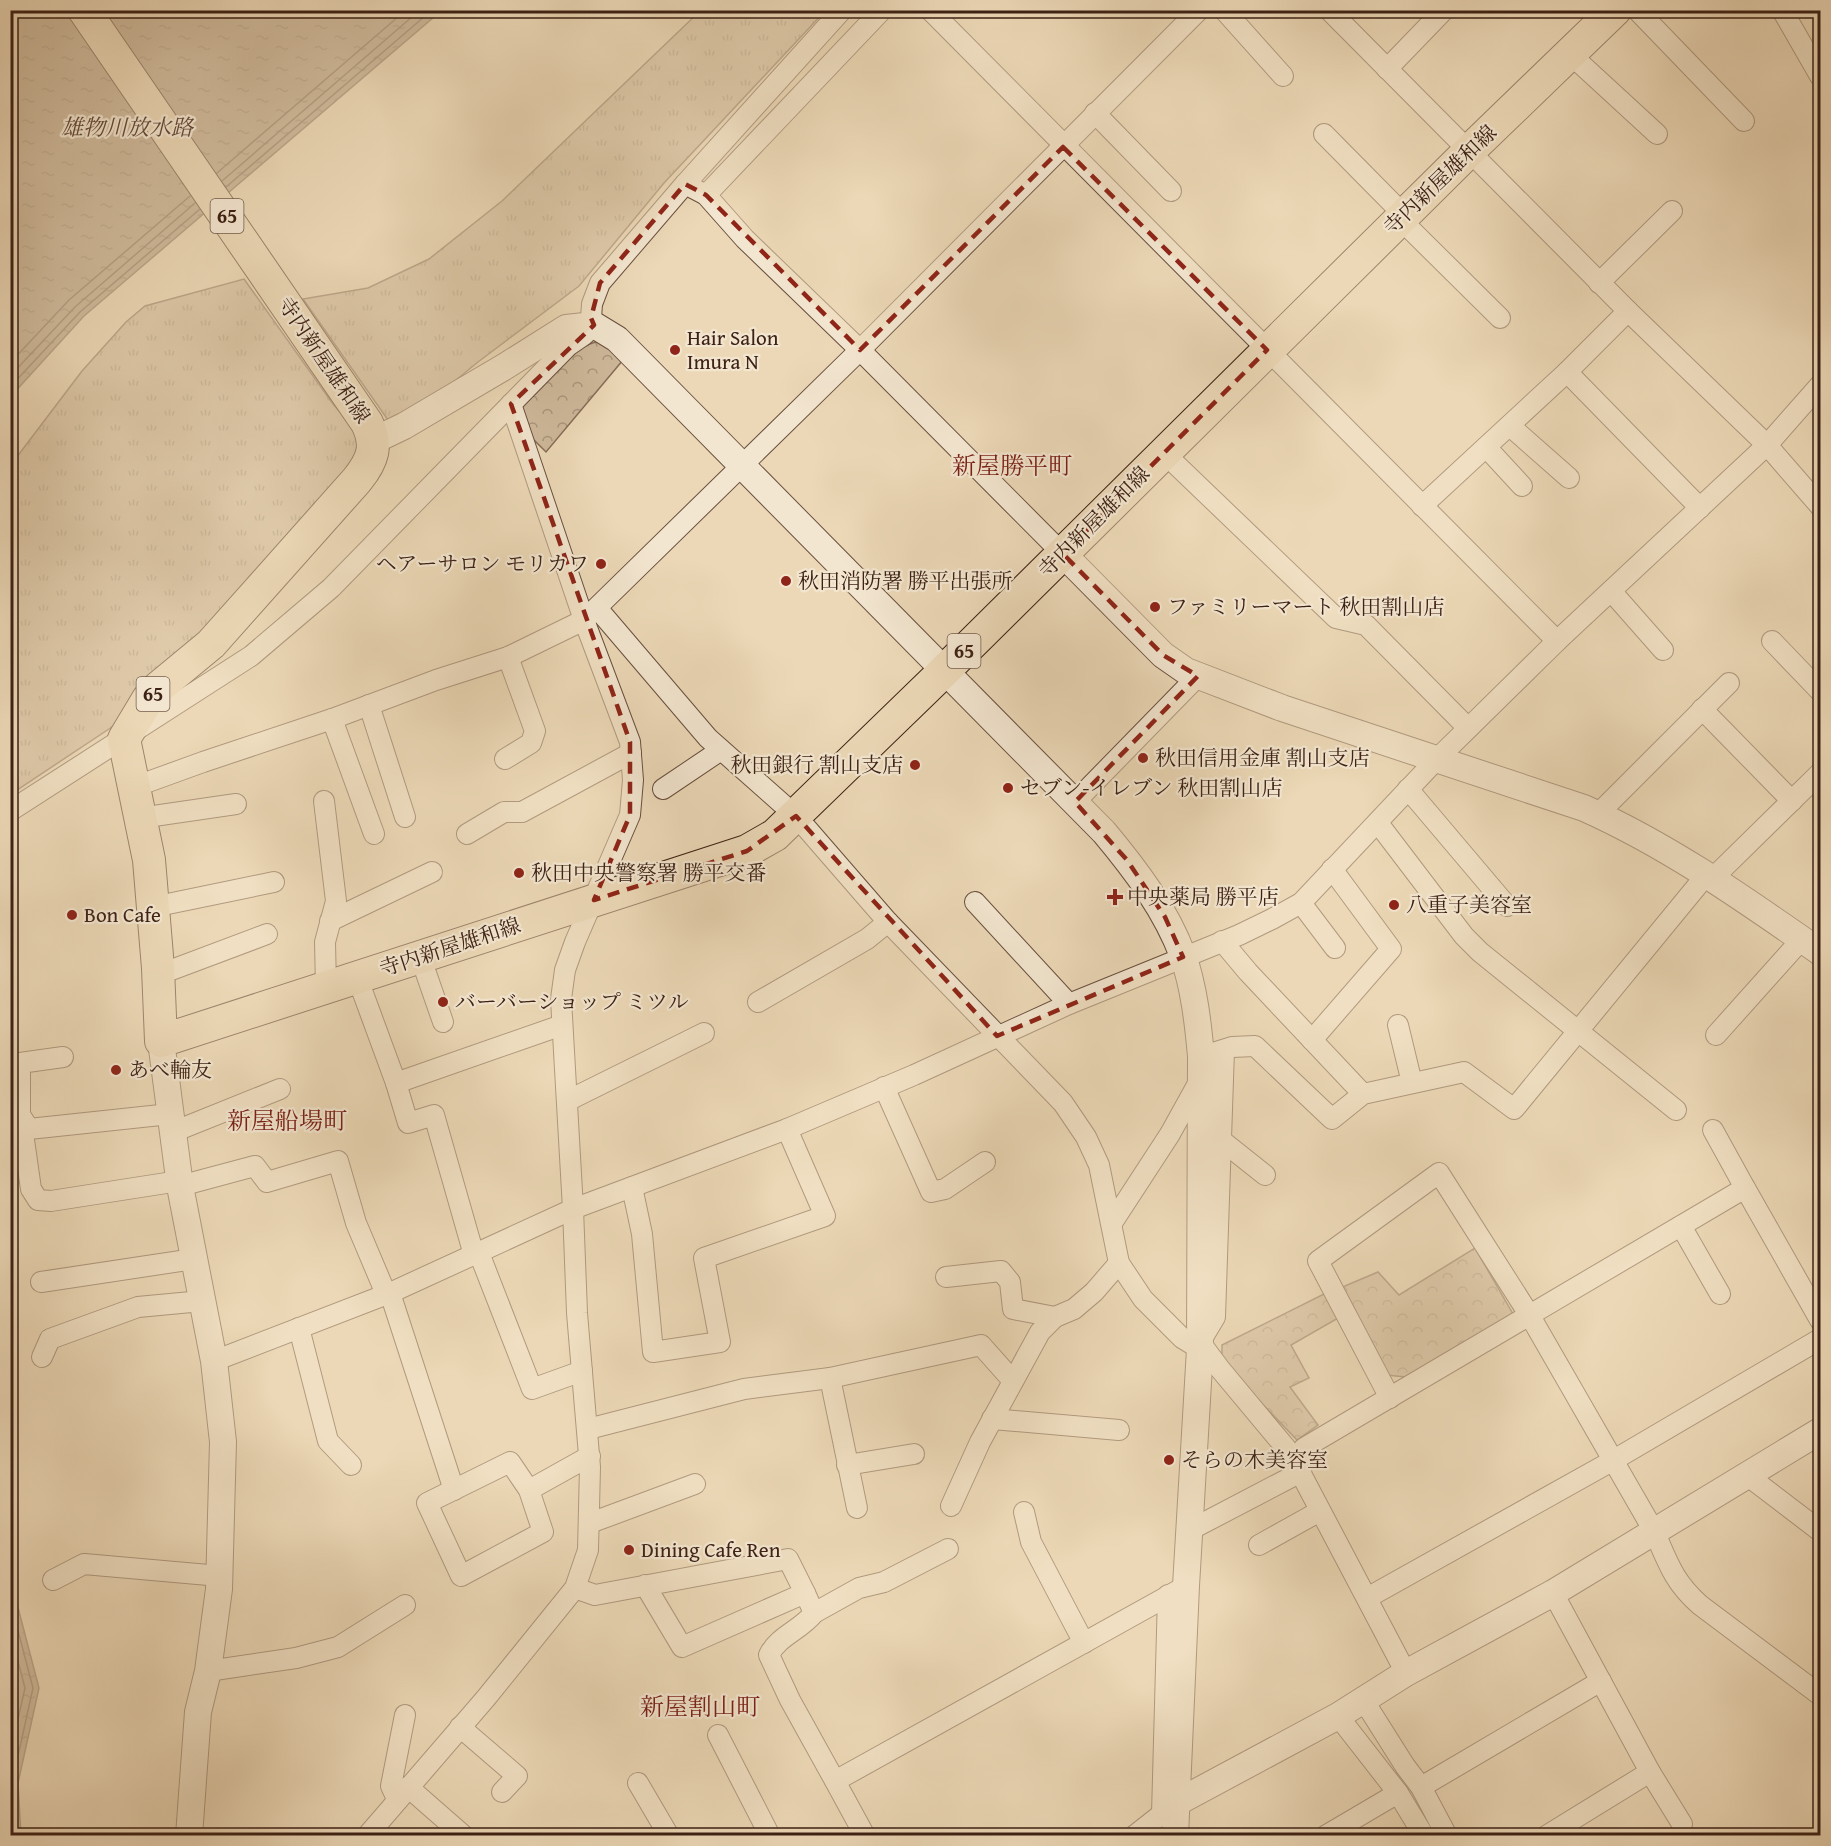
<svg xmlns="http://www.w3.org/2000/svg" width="1831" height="1846" font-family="'Gentium Book Plus','Noto Serif JP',serif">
<defs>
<pattern id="grass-tufts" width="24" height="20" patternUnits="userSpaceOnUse" patternTransform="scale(1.5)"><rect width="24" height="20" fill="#ceb99b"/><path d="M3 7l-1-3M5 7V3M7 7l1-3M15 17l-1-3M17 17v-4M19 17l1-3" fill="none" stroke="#a8967d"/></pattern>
<pattern id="forest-crowns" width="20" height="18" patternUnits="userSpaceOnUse" patternTransform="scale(1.5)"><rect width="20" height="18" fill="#ceb99b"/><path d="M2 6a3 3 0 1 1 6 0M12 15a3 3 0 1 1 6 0" fill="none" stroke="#a8967d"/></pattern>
<pattern id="water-ripples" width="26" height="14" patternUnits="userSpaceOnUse" patternTransform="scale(1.5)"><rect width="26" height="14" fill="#b09a80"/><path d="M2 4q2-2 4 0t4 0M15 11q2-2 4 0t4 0" fill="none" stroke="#907d68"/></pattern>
</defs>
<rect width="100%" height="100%" fill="#ecd8b7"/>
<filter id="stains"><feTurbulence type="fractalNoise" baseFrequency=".00333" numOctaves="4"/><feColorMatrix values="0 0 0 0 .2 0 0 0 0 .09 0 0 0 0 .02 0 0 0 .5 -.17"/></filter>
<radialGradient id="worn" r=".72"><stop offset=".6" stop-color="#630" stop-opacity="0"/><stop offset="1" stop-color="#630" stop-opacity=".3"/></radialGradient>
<g fill="url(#grass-tufts)" stroke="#866d58" stroke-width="1.5">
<polygon points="700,11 825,11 664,183 579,286 478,362 423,407 388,420 303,299 368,288 429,259 502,201"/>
<polygon points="244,279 333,404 360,435 360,456 121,721 11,794 10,466 82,371 126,322 145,306"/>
</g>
<g fill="url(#forest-crowns)" stroke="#866d58" stroke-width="1.5">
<polygon points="598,341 612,349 623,360 546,452 529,435 520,408 579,348"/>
<polygon points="1475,1248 1513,1314 1406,1377 1386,1375 1340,1288 1378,1272 1399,1295"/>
<polygon points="1326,1293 1340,1317 1291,1345 1309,1378 1290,1387 1318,1425 1297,1440 1222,1362 1222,1345"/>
</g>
<g fill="url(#water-ripples)" stroke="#826a55" stroke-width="1.5">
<polygon points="11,11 441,11 84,316 11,396"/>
<polygon points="10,1577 39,1688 18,1783 21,1836 10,1835"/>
</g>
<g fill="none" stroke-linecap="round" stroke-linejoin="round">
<g stroke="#765e4a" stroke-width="1.5">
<polyline points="217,173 406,10"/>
<polyline points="222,181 420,10"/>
<polyline points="226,187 432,10"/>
<polyline points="10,363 69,300 190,196"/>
<polyline points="10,376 75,307 195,203"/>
<polyline points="10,387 80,312 200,209"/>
<polyline points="10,1600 33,1688 12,1783 15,1836"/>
<polyline points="10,1631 25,1688 10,1754"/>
</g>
<defs>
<g id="minor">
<polyline points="930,10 1557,641"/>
<polyline points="1224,10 1283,76"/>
<polyline points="1329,10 1628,311 1767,445 1820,506"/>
<polyline points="1637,10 1744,121"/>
<polyline points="1782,10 1820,76"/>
<polyline points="1570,54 1657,134"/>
<polyline points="1387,69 1444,10"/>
<polyline points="1095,113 1171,191"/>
<polyline points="1324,134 1404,215"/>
<polyline points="685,184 706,195 745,239 860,350 1063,554"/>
<polyline points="706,195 882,10"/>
<polyline points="1400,219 1500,318"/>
<polyline points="1599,283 1672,211"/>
<polyline points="1567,372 1700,508"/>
<polyline points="1510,426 1569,478"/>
<polyline points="1486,447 1522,486"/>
<polyline points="1164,453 1336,618 1366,625 1468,728"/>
<polyline points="1422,506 1567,372 1628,311"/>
<polyline points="1611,591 1663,650"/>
<polyline points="597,608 708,738 796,816 888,922 1063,1103 1086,1137 1099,1165 1119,1263 1143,1299 1182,1338 1200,1349"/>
<polyline points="1772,641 1820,691"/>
<polyline points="369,705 405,817"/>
<polyline points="1702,709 1792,801"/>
<polyline points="332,719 374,834"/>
<polyline points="505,759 531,743 535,731 508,657"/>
<polyline points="134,787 203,762 332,719 436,680 508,657 584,620 860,350 1199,10"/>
<polyline points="663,789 721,750"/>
<polyline points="1408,789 1507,906"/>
<polyline points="324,801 336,901 325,942 326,987"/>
<polyline points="1075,802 1198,676"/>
<polyline points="10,811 251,656 331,588 568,346 584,335 594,325 591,318 592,304 600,283 685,184 842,10"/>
<polyline points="1598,814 1729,683"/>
<polyline points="140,818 236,804"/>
<polyline points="1381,827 1464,936 1480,952 1676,1110"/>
<polyline points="467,834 504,812 522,812 631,753"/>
<polyline points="1713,878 1820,773"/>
<polyline points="975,902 1069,1004"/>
<polyline points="1301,903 1335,948"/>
<polyline points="153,907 274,882"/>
<polyline points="330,921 432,872"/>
<polyline points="1222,941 1248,972 1363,1094"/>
<polyline points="420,956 443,1022"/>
<polyline points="158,975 267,934"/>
<polyline points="357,977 396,1083 562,1025"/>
<polyline points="758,1002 867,939 888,922"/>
<polyline points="1398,1025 1412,1083"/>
<polyline points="1716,1035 1802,939"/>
<polyline points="1312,1040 1391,949 1332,869"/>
<polyline points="1224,1050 1215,1317 1200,1342 1220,1369 1290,1453 1406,1673"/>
<polyline points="1213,1053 1232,1047 1255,1046 1332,1119 1363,1094 1464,1072 1514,1109 1707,874"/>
<polyline points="396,1083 408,1123 434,1115 474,1255"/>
<polyline points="884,1087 931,1192 945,1189 985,1162"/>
<polyline points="567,1101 704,1033"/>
<polyline points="170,1114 29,1129 23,1133 31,1189 38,1200 51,1201 179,1181"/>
<polyline points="29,1129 20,1115 20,1063 63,1057"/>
<polyline points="1713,1130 1745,1188"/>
<polyline points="173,1132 280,1089"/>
<polyline points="1221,1140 1265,1175"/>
<polyline points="180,1186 255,1166 267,1182 338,1161 356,1223 386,1294"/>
<polyline points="632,1187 642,1234 653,1352 720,1342 704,1258 825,1216 787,1129"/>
<polyline points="1112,1223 1170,1134 1201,1078"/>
<polyline points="1681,1226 1720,1294"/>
<polyline points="479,1253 532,1389 582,1371"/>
<polyline points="946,1277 1001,1271 1010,1282 1013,1309 1055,1317"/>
<polyline points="41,1282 194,1259"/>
<polyline points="390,1293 454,1490"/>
<polyline points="299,1328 328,1441 351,1465"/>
<polyline points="42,1357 50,1339 138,1307 202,1301"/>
<polyline points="214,1361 390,1293 573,1209 787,1129 914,1075 1069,1004 1239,935 1272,919 1301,903 1436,760 1557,641 1767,445 1820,385"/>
<polyline points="830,1378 857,1508"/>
<path d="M1390,1398l-72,-137 121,-88 91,143 125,217c13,30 19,49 45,72l120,90"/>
<polyline points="992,1419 1119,1430"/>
<polyline points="588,1429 744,1389 830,1378 981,1345 1013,1381"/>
<polyline points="847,1465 914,1454"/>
<polyline points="1748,1476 1820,1531"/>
<polyline points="529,1490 510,1462 427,1503 461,1576 543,1532 529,1490 590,1456"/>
<polyline points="951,1506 980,1442 1040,1332 1055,1317 1074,1309 1094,1292 1119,1263"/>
<polyline points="1024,1512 1031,1542 1084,1643"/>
<polyline points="590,1523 695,1484"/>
<polyline points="1190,1530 1301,1472 1304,1448 1745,1188 1820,1320"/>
<polyline points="1259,1545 1320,1511"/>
<polyline points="53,1580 84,1564 220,1576"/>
<polyline points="575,1588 595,1595 788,1559 805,1593 682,1647 645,1585"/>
<path d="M805,1593l9,20c-13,17 -36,23 -45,42l21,45 45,81"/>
<polyline points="1367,1598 1612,1461 1820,1339"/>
<polyline points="814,1613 859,1588 884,1582 948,1549"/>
<polyline points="208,1671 296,1658 338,1647 405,1605"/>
<polyline points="1364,1701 1405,1766 1421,1787 1447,1836"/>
<polyline points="1338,1716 1398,1793 1424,1836"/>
<polyline points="460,1727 517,1776 502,1792"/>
<polyline points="718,1735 770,1836"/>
<polyline points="1650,1772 1682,1824"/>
<polyline points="638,1783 669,1836"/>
<polyline points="408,1787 464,1836"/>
<polyline points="1421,1787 1601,1681"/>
<polyline points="397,1799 391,1786 405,1715"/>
<polyline points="1162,1814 1168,1595"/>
<polyline points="367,1836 486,1698 575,1588 588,1550 590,1467 577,1313 573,1209 561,999 565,970 575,942 630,815 633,780 630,742 584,620 511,404"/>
<polyline points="865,1836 835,1781 1186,1586"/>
<polyline points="1134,1836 1172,1806"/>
<polyline points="1325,1836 1398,1793"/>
<polyline points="1546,1836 1650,1772 1553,1593"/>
</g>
<g id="tertiary">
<path d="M373,437h8l23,-11 100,-59 62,-39 28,-3 23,14 487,493c31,37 62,78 79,124 11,31 15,67 18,100l-1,293 -14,237 -11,250"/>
<path d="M1063,554l100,101 23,16 96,37 302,100c85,38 160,91 236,144"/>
<polyline points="161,1041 180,1186 214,1361 223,1442 219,1589 208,1671 198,1712 189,1836"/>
<polyline points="1176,1803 1338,1716 1406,1673 1553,1593 1820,1431"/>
</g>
<path id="primary" d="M84,10l283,413c11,23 6,37 -10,57l-146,164 -52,43 -11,12 -24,40 25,121 9,108 3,73 586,-190 28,-16 163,-158 530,-525 147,-142"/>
</defs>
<use href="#minor" stroke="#694f3e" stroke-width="22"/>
<use href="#tertiary" stroke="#694f3e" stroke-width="28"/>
<use href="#primary" stroke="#3d2115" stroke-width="34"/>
<use href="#minor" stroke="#f3e6d0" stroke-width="20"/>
<use href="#tertiary" stroke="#f3e6d0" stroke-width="26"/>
<use href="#primary" stroke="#ecd8b7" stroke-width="32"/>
</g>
<path d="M0 0H1831V1846H0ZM1063,147l204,203 -204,204 100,101 35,21 -123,126 52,58 38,57 18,40 -186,79 -201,-220 -49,35 -153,49 36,-85v-73l-119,-338 83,-79 -3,-7 9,-35 85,-99 21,11 154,155z" fill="#ecd8b7" fill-opacity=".55" fill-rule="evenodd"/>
<path fill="none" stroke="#8f2418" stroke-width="4.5" stroke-dasharray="12 8" stroke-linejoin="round" d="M1063,147l204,203 -204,204 100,101 35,21 -123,126 52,58 38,57 18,40 -186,79 -201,-220 -49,35 -153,49 36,-85v-73l-119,-338 83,-79 -3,-7 9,-35 85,-99 21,11 154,155z"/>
<g fill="#8f2418" stroke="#f3e6d0" stroke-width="2">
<circle cx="675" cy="350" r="6"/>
<circle cx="601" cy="564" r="6"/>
<circle cx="786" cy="581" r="6"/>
<circle cx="1155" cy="607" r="6"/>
<circle cx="1143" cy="758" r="6"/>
<circle cx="915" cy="765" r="6"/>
<circle cx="1008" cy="788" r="6"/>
<circle cx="519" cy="873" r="6"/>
<path d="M1112 888h6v6h6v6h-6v6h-6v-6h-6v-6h6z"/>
<circle cx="1394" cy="905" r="6"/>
<circle cx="72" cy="915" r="6"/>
<circle cx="443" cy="1002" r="6"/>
<circle cx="116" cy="1070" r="6"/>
<circle cx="1169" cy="1460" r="6"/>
<circle cx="629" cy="1550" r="6"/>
</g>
<g text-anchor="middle" stroke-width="4.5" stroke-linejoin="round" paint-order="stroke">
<g fill="#f3e6d0" stroke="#745c4d" stroke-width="1.5">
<rect x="210.5" y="199" width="33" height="34" rx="4.5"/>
<rect x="947.5" y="634" width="33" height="34" rx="4.5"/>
<rect x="136.5" y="677" width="33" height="34" rx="4.5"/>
</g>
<g font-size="20" font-weight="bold" fill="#3d2115">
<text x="227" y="223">65</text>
<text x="964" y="658">65</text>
<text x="153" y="701">65</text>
</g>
<g font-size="21" fill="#3d2115" stroke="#f3e6d0">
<text transform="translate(1440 180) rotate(-44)" y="7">寺内新屋雄和線</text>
<text transform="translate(324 360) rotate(56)" y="7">寺内新屋雄和線</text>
<text transform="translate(1094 522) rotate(-45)" y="7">寺内新屋雄和線</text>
<text transform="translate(450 947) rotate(-18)" y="7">寺内新屋雄和線</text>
</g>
<g font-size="21" fill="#3d2115" stroke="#f3e6d0" text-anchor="start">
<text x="687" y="345">Hair Salon<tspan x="687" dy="24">Imura N</tspan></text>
<text x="589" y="571" text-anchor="end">ヘアーサロン モリカワ</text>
<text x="798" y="588">秋田消防署 勝平出張所</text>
<text x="1167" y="614">ファミリーマート 秋田割山店</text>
<text x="1155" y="765">秋田信用金庫 割山支店</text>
<text x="903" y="772" text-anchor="end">秋田銀行 割山支店</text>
<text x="1020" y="795">セブン-イレブン 秋田割山店</text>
<text x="531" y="880">秋田中央警察署 勝平交番</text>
<text x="1127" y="904">中央薬局 勝平店</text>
<text x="1406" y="912">八重子美容室</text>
<text x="84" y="922">Bon Cafe</text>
<text x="455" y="1009">バーバーショップ ミツル</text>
<text x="128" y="1077">あべ輪友</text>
<text x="1181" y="1467">そらの木美容室</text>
<text x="641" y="1557">Dining Cafe Ren</text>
</g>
<g font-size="22" font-style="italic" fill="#654b3a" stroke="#f3e6d0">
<text x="127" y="135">雄物川放水路</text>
</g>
<g font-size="24" fill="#7a1f14" stroke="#f3e6d0">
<text x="1012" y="474">新屋勝平町</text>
<text x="287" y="1129">新屋船場町</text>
<text x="700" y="1715">新屋割山町</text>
</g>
</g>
<rect width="1831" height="1846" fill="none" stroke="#ecd8b7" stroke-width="36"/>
<rect x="12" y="12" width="1807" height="1822" fill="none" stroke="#3d2115" stroke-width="3"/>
<rect x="18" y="18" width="1795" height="1810" fill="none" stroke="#3d2115" stroke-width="1.5"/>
<rect width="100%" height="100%" filter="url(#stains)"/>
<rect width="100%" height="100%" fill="url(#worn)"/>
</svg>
